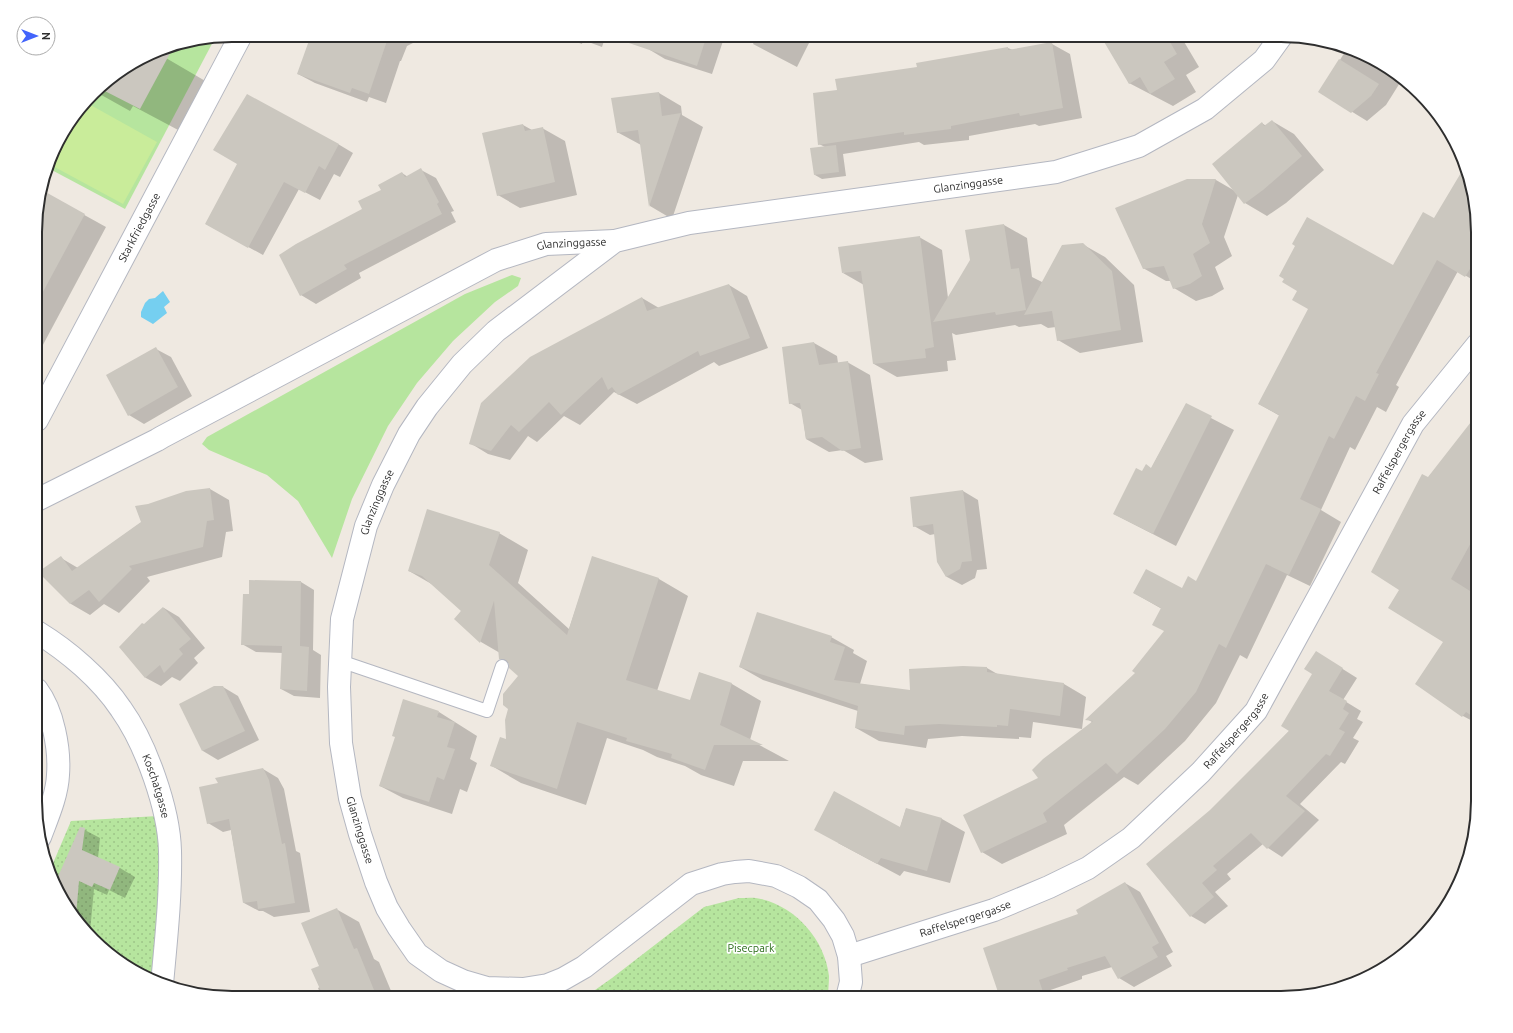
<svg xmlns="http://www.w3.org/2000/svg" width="1513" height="1033" font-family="Ubuntu,sans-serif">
<defs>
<pattern id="park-dots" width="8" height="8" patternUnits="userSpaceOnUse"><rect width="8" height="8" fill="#b6e59e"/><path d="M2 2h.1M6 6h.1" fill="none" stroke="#9dc588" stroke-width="1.8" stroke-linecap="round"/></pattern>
</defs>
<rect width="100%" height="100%" fill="#efe9e1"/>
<g fill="#b6e59e">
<polygon points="215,38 125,209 48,168 55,145 102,84 157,50"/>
<polygon points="512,275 521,278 518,286 495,302 453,341 417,383 388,426 352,499 332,558 298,501 267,475 209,450 202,444 207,437 465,294"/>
</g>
<g fill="url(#park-dots)">
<polygon points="158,816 164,876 155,980 112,957 61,900 51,868 71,821"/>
<path d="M739,898c7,0 15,-1 22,1 35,8 64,41 68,77 0,7 -1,15 -1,22h-250l17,-8 17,-12 92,-71z"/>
</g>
<polygon fill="#c9ec9a" points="87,103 157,142 123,204 49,164 55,145"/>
<polygon fill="#75cff0" points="163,291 170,302 164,307 167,313 153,324 141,317 141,312 145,303 149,299 155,298"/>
<g fill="#0003">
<polygon points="312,35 422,35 417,41 407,46 401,61 400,61 386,103 369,97 367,102 315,83 298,74"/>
<polygon points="556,35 606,35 602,47 583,40 582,44"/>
<polygon points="655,35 725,35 712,74 665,59 650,50"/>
<polygon points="757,35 861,35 863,37 809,43 797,67 753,44"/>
<polygon points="1106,35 1180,35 1199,67 1186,75 1196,92 1173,106 1129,83"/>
<polygon points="1052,44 1070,54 1082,118 1039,126 1035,124 969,136 969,140 924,145 919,142 843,154 846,176 822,179 815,175 825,147 819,144 838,90 918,68 1008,48 1013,50"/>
<polygon points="1348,47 1401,76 1403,78 1386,105 1367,121 1320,92"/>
<polygon points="154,51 207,82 180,131 133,106 130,111 96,92 102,84"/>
<polygon points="659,93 681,106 682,115 703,127 672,219 650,206 641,145 617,132"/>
<polygon points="1272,121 1294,134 1324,170 1286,203 1267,216 1245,203 1238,195 1224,237 1232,256 1215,267 1224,289 1212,296 1196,301 1174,288 1171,281 1166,281 1143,268 1184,181 1216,180 1235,191 1262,123 1266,126"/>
<polygon points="523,125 532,130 542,128 565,141 577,195 520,208 498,195"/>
<polygon points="338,144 353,153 340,177 334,174 320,200 299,189 263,255 206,224"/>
<polygon points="421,170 436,178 454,211 451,212 456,222 359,273 361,278 316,304 301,295 364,210 382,190 402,173 408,177"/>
<polygon points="1464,170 1468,172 1471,181 1478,219 1478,283 1458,271 1396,385 1399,387 1386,412 1377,407 1355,450 1350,447 1321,510 1341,522 1310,586 1287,575 1247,659 1240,655 1216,703 1185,741 1138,785 1124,777 1064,825 1067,834 1002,864 982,852 1039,778 1092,722 1087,719 1137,673 1165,632 1162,609 1134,593 1183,589 1197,582 1280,416 1259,404 1393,266 1434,220"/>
<polygon points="41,191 106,227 37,356 37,206"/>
<polygon points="1004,225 1027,238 1032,277 1042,282 1042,285 1082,244 1105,257 1134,285 1143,342 1080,353 1058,340 1056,327 1048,328 1041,324 1019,327 1015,325 956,335 952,333 956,360 947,361 948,371 897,377 874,364 864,285 843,273 919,237 942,250 948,298"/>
<polygon points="729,285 747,296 768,348 719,366 714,362 637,404 614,392 580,425 564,416 537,442 528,436 510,460 488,454 470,443 642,298 659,308"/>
<polygon points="814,343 837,356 838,363 847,362 870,375 883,460 865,463 843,450 829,452 806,439 802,410 790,403"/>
<polygon points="156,349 171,357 192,396 144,424 129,415"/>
<polygon points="1186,405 1234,430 1176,546 1114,514 1143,472 1151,469"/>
<polygon points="1478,415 1478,584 1473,592 1478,595 1478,724 1463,716 1444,642 1401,589 1428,478"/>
<polygon points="210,489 229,500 233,531 226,532 222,557 147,577 150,581 119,613 104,604 90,615 71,604 39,572 61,558 78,568 142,522"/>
<polygon points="963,491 978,500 987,569 977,570 975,578 962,585 947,577 938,562 935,534 930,535 914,526"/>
<polygon points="499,533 528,550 518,583 569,629 593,557 659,579 688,596 657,691 690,702 700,673 732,684 761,701 750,740 789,761 743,761 734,786 701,775 685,766 657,757 643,750 607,738 586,805 521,783 492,766 508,740 519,676 510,664 500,659 500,653 481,642 455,619 462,610 435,586 409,571"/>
<polygon points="250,581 301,582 314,590 313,650 321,655 320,698 294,696 281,689 283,653 256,652 242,644 250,595"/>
<polygon points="164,608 179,617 205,648 194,658 198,663 180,681 172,677 161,686 146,678 120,647"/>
<polygon points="831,637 854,650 853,653 867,661 860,684 911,691 963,667 987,668 999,675 1064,684 1086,697 1082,729 1033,722 1031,738 1019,737 1019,739 962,736 928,739 926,748 879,741 856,728 858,711 763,680 740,667"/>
<polygon points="1330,661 1357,678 1343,700 1361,711 1357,719 1363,722 1353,738 1359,741 1345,764 1341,762 1300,804 1319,820 1282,857 1268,848 1263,844 1227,874 1231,879 1215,892 1228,906 1205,924 1191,916 1211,811 1290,730"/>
<polygon points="223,687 238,696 259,740 218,760 203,751 180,704"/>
<polygon points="439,712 477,736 470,759 477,763 467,792 460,789 452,814 403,798 380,786 396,737"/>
<polygon points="263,769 278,778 284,789 296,851 300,853 310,912 274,917 263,911 259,911 244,903 231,830 223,832 208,823 219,784"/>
<polygon points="906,809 942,819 965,832 950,883 904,871 900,876 838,843 900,828"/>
<polygon points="81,828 100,838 98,858 120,868 135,877 125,898 109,890 107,895 94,889 90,932 61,900 56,884"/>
<polygon points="1125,883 1140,892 1173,952 1166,956 1172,966 1134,987 1119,978 1112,967 1082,976 1082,979 1042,993 1013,996 1080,915"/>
<polygon points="336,909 359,922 374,959 379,962 394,998 322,998 318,988 320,987 320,966"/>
</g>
<g fill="#cbc7bf">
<polygon points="311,35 389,35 369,94 352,88 350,93 297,74"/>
<polygon points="617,35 707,35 697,66 617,39"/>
<polygon points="1100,35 1166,35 1177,54 1164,62 1175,79 1150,94 1140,77 1129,84"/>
<polygon points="1052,42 1063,108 1020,116 1019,113 951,126 951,129 904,135 904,132 818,145 813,93 837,90 835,79 917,67 916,63 1008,47 1008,50"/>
<polygon points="174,46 140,109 99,88 102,84 157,50"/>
<polygon points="1339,59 1379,84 1371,96 1351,113 1318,92"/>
<polygon points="659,92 662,116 681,113 649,207 638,130 617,133 611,98"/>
<polygon points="247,94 339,144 325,170 319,166 305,193 284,182 248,248 205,224 237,164 213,150"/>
<polygon points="1272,120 1302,156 1263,190 1244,204 1212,164 1262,122 1264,126"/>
<polygon points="523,124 525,131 543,127 555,182 497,196 482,133"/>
<polygon points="836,145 839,172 814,175 810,148"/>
<polygon points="1465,166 1471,181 1478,219 1478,256 1465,277 1437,260 1376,373 1379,374 1365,401 1356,396 1334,439 1329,436 1300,499 1321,509 1289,575 1266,564 1226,648 1219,644 1196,692 1165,729 1117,774 1106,763 1043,813 1047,822 981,853 963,815 1038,778 1032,770 1043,759 1093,721 1085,720 1135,673 1132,671 1164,631 1152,625 1161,608 1133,593 1146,569 1182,588 1188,576 1196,581 1279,415 1258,404 1308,309 1292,300 1297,291 1282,282 1284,279 1279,276 1295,246 1292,244 1307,217 1393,265 1423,212 1434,218"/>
<polygon points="421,168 439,202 437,204 442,214 344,265 347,269 300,296 279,255 296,244 362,209 358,201 381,190 378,185 402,172 405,177"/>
<polygon points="1187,179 1216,179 1202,224 1210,243 1193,254 1202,276 1190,284 1173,289 1164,266 1143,269 1115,208"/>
<polygon points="42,190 85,214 37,303 37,206"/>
<polygon points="1004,224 1011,269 1019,268 1026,310 996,315 995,312 933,322 970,260 965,230"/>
<polygon points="920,236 934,347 925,349 926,358 873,364 861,271 842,273 838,247"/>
<polygon points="1083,243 1112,271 1121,330 1057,341 1052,311 1024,315 1062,245"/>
<polygon points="729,284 750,338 700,356 698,351 618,395 612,387 608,390 602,377 561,415 549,402 519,432 511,425 491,451 469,444 481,403 530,357 642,297 647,311"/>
<polygon points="814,342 819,365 848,361 861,448 842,451 822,437 806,439 800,403 789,404 782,347"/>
<polygon points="156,347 178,387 128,416 106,375"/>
<polygon points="1186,403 1212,416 1153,534 1113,514 1136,468 1142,471 1146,464 1151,468"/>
<polygon points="1478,413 1478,530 1451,579 1478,596 1478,720 1466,712 1462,717 1415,684 1443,642 1388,608 1399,590 1371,572 1422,474 1428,477"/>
<polygon points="210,488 214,520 207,521 203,547 129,566 132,569 99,602 89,590 70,604 38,572 61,556 72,571 141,522 135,506 148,504 186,491"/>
<polygon points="963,490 972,561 962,562 960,569 946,577 937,562 933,524 913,527 910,497"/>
<polygon points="427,509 500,532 489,565 567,635 592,556 659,578 626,680 690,700 699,672 732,683 720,725 763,745 714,745 705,770 671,758 672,754 626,741 627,738 577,722 557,789 490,766 500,737 506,739 505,720 508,709 503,705 503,694 518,676 509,668 509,664 507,661 504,659 499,659 494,601 480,643 454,619 461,611 422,576 408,571"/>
<polygon points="249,580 301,581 300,646 309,647 307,691 280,689 282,646 241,645 243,594 249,594"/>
<polygon points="163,607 191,639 179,649 183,654 164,673 160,665 145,678 119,647 142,623 144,624"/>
<polygon points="757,612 832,636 830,642 845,647 834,680 910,690 909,669 963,666 987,667 987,672 1064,683 1060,716 1010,709 1008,726 997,725 997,727 939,724 905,726 904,735 855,728 858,706 739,667"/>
<polygon points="1316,651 1343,668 1329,691 1347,701 1343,709 1349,713 1339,729 1345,732 1330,756 1326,754 1286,796 1305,811 1267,849 1251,833 1213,866 1217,870 1202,883 1214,897 1190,917 1146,864 1210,810 1289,731 1281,726 1312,674 1304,669"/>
<polygon points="214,686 223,686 245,731 202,751 179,704"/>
<polygon points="403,699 439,711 437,717 455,722 447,747 455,749 444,780 437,777 429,802 379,786 395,737 392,736"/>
<polygon points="263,768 269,780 282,844 285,843 295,903 258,909 257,901 243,903 229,819 207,824 199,787 218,783 215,778"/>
<polygon points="834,791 900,827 906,808 942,818 927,871 881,858 877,864 814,830"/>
<polygon points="80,827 85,828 82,850 120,867 110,890 94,883 92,887 79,881 76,916 61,900 56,881"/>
<polygon points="1125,882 1159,943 1152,947 1158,957 1118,979 1105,956 1067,968 1068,970 1039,980 1045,998 1000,998 983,948 1078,914 1076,910"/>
<polygon points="337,908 354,949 357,948 374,990 355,998 324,998 311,969 319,966 301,923"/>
</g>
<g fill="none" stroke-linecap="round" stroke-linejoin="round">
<defs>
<polyline id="service" points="340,661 487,711 502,666"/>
<g id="minor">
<path id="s1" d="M37,420l204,-385"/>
<path id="s2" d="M37,500l120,-60 5,-3 334,-177 50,-16 69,-3"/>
<path id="s3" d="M37,632c31,19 64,47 84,77 25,35 48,100 49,142 1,45 -4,89 -8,133"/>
<path d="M37,690c16,21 23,59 21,85 -1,21 -11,43 -18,62"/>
<path id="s4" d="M849,956l145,-46 55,-23 39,-19 43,-30 70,-66 55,-61 157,-287 65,-80"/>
<path id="s5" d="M847,998l4,-16 -2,-26 -6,-20 -9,-16 -16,-20 -19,-13 -23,-11 -27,-5 -14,1 -13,2 -31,10 -107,83 -21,12 -15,6 -25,4 -36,-1 -24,-7 -22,-10 -24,-17 -18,-26 -12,-20 -11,-26 -16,-48 -10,-36 -9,-55 -2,-56 3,-68 24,-93 17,-41 26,-51 18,-27 35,-43 34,-33 119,-90 74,-18 367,-51 83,-26 66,-37 59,-49 18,-25"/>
</g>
</defs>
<use href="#service" stroke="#b4b7c1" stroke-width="14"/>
<use href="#minor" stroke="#b4b7c1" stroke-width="24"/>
<use href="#service" stroke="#fff" stroke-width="12"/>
<use href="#minor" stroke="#fff" stroke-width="22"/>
</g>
<g text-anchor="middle" stroke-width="3.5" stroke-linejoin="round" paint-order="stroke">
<g font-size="11" fill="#2e2e2e" stroke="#fff">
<text dy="4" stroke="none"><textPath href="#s5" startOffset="1750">Glanzinggasse</textPath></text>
<text dy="4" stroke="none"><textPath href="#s1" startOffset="218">Starkfriedgasse</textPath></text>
<text dy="4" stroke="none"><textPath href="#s2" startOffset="596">Glanzinggasse</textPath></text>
<text dy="4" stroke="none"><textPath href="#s4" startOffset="782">Raffelspergergasse</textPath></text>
<text dy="4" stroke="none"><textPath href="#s5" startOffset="1032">Glanzinggasse</textPath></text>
<text dy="4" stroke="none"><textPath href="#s4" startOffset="458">Raffelspergergasse</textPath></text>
<text dy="4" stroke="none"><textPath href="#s3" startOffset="200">Koschatgasse</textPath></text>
<text transform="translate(360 830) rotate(73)" y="4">Glanzinggasse</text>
<text dy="4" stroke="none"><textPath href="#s4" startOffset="122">Raffelspergergasse</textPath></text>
</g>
<g font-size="11" fill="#2c6e1b" stroke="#fff">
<text x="751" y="952">Pisecpark</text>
</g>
</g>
<path d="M0 0H1513V1033H0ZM232 42H1281A190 190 0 0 1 1471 232V801A190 190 0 0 1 1281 991H232A190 190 0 0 1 42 801V232A190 190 0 0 1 232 42Z" fill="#fff" fill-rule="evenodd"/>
<path fill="none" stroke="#2e2e2e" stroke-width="2" d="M232 42H1281A190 190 0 0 1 1471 232V801A190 190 0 0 1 1281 991H232A190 190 0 0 1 42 801V232A190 190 0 0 1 232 42Z"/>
<g transform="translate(36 36) rotate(90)"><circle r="19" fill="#ffffff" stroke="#ababab"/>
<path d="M0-3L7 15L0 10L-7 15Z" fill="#4264fb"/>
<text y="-6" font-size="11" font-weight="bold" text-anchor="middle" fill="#2e2e2e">N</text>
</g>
</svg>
